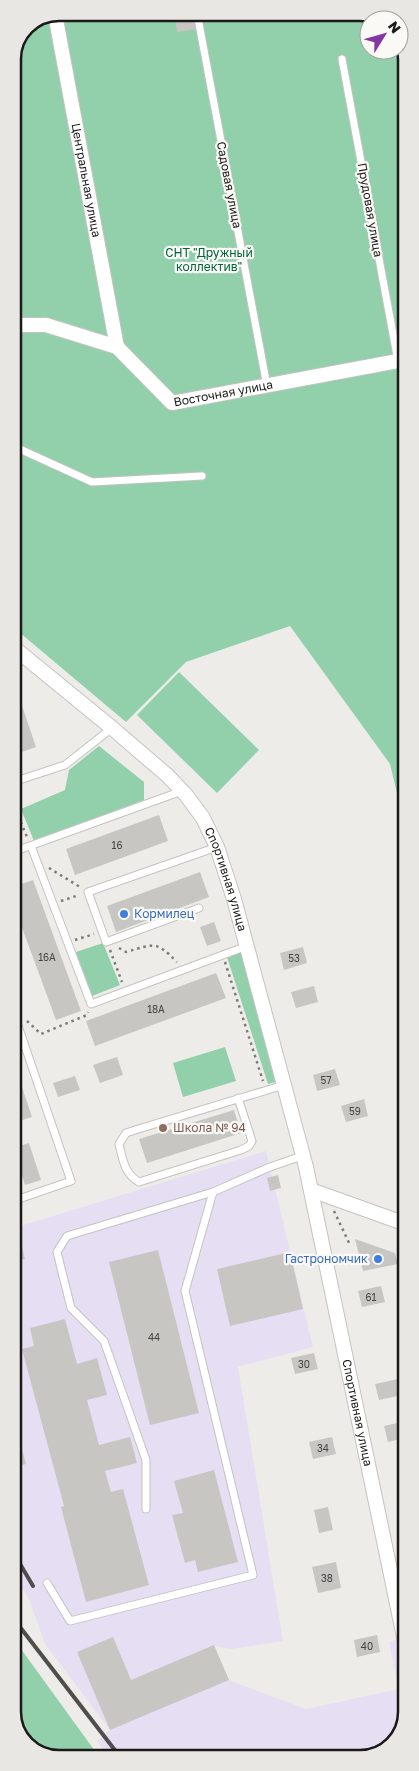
<svg xmlns="http://www.w3.org/2000/svg" width="419" height="1771" font-family="'Golos Text',sans-serif">
<rect width="100%" height="100%" fill="#eeece9"/>
<polygon fill="#e6def3" points="266,1151 313,1347 238,1367 283,1641 231,1649 214,1646 229,1680 306,1709 399,1689 389,1642 406,1636 406,1712 395,1742 369,1758 109,1758 97,1741 110,1730 45,1644 29,1599 13,1573 13,1215 17,1227"/>
<g fill="#92d0ac">
<polygon points="59,13 366,13 381,20 369,20 369,50 399,50 399,38 406,50 406,830 390,764 290,626 186,662 126,722 13,627 13,59 26,26"/>
<polygon points="179,672 259,750 217,793 137,715"/>
<polygon points="99,746 144,782 144,800 34,841 21,809 65,790 69,770"/>
<polygon points="103,943 120,985 92,996 76,952"/>
<polygon points="244,951 279,1081 268,1084 227,957"/>
<polygon points="225,1047 236,1081 183,1097 173,1063"/>
<polygon points="13,1638 100,1758 53,1758 28,1747 13,1688"/>
</g>
<g fill="#c8c6c3">
<polygon points="183,13 194,13 197,29 177,32 175,19 184,18"/>
<polygon points="13,679 36,747 13,755"/>
<polygon points="159,815 168,841 75,875 66,849"/>
<polygon points="200,872 209,897 116,932 107,906"/>
<polygon points="33,880 81,1011 56,1020 13,903 13,887"/>
<polygon points="214,922 221,941 207,946 200,927"/>
<polygon points="303,947 307,963 284,970 280,953"/>
<polygon points="216,973 226,998 95,1046 86,1021"/>
<polygon points="314,986 318,1002 296,1008 291,992"/>
<polygon points="117,1057 123,1075 100,1083 93,1065"/>
<polygon points="335,1069 340,1085 317,1091 313,1075"/>
<polygon points="18,1075 32,1117 13,1123 13,1077"/>
<polygon points="75,1076 80,1090 58,1097 53,1083"/>
<polygon points="364,1099 368,1116 346,1122 341,1106"/>
<polygon points="234,1110 241,1133 147,1163 139,1139"/>
<polygon points="29,1143 41,1180 25,1185 14,1148"/>
<polygon points="278,1175 281,1188 270,1191 267,1178"/>
<polygon points="19,1234 25,1259 13,1262 13,1236"/>
<polygon points="355,1239 395,1253 398,1264 363,1271"/>
<polygon points="158,1250 199,1413 150,1425 109,1262"/>
<polygon points="290,1252 303,1309 230,1326 217,1269"/>
<polygon points="381,1286 385,1302 362,1307 358,1291"/>
<polygon points="65,1319 77,1364 97,1358 107,1395 87,1400 99,1445 130,1437 137,1463 105,1471 111,1492 123,1489 149,1585 86,1602 61,1507 64,1506 22,1349 34,1346 30,1328"/>
<polygon points="314,1353 318,1369 295,1374 291,1358"/>
<polygon points="398,1379 402,1395 379,1400 375,1384"/>
<polygon points="13,1417 26,1464 13,1467"/>
<polygon points="406,1421 406,1438 388,1442 384,1426"/>
<polygon points="332,1437 336,1454 313,1459 309,1442"/>
<polygon points="214,1470 238,1562 198,1572 195,1560 185,1563 172,1515 183,1513 174,1481"/>
<polygon points="406,1498 406,1526 404,1527 397,1501"/>
<polygon points="328,1507 333,1530 319,1533 314,1510"/>
<polygon points="336,1562 341,1588 318,1593 312,1567"/>
<polygon points="377,1635 380,1652 357,1657 354,1640"/>
<polygon points="113,1637 131,1680 214,1645 229,1680 110,1730 77,1652"/>
</g>
<g fill="none" stroke-linecap="round" stroke-linejoin="round">
<defs>
<g id="service">
<polyline points="197,13 267,386"/>
<polyline points="342,59 398,361"/>
<polyline points="13,446 92,482 202,476"/>
<polyline points="13,782 65,765 112,728"/>
<polyline points="31,846 91,1004 247,946"/>
<polyline points="13,852 182,791"/>
<polyline points="199,908 106,942 88,892 217,847"/>
<polyline points="13,1011 71,1181 13,1201"/>
<path d="M238,1098l14,43 -3,5 -8,4 -102,32c-15,-9 -16,-22 -20,-38l7,-11 9,-3 149,-45"/>
<polyline points="146,1509 146,1460 104,1341 71,1308 57,1252 67,1236 213,1192 270,1167 302,1156"/>
<polyline points="47,1583 70,1621 253,1575 185,1291 213,1192"/>
</g>
<g id="minor">
<path id="s1" d="M55,14l62,333"/>
<path id="s2" d="M13,325h33l71,22 55,56 226,-42"/>
<path id="s3" d="M13,647l99,81 56,48 18,19 17,23 14,29 17,52 72,268 98,470"/>
<polyline points="311,1190 406,1224"/>
</g>
</defs>
<use href="#service" stroke="#c5c3c0" stroke-width="9"/>
<use href="#minor" stroke="#c5c3c0" stroke-width="16"/>
<g stroke="#7c7b79" stroke-width="2.5" stroke-dasharray="2.5 4" stroke-linecap="butt">
<polyline points="13,804 27,837"/>
<polyline points="49,868 80,887"/>
<polyline points="61,901 79,895"/>
<polyline points="75,940 94,934"/>
<path d="M119,948l7,4c29,-8 29,-12 51,10"/>
<polyline points="110,950 122,982"/>
<polyline points="225,962 263,1081"/>
<polyline points="27,1021 41,1034 87,1015 88,1012"/>
<polyline points="334,1211 350,1245"/>
</g>
<use href="#service" stroke="#fff" stroke-width="7"/>
<use href="#minor" stroke="#fff" stroke-width="14"/>
<g stroke="#504e4d" stroke-width="4">
<polyline points="13,1552 33,1586"/>
<polyline points="13,1618 121,1758"/>
</g>
</g>
<g fill="#3f7fe0" stroke="#fbf9f6" stroke-width="2">
<circle cx="124" cy="914" r="5"/>
<circle cx="378" cy="1259" r="5"/>
</g>
<circle fill="#8d6e63" stroke="#fbf9f6" stroke-width="2" cx="163" cy="1128" r="5"/>
<g text-anchor="middle" stroke-width="4.5" stroke-linejoin="round" paint-order="stroke">
<g font-size="10" fill="#464544">
<text x="117" y="849">16</text>
<text x="47" y="961">16А</text>
<text x="294" y="962">53</text>
<text x="156" y="1013">18А</text>
<text x="326" y="1084">57</text>
<text x="355" y="1115">59</text>
<text x="371" y="1301">61</text>
<text x="154" y="1341">44</text>
<text x="304" y="1368">30</text>
<text x="323" y="1452">34</text>
<text x="327" y="1582">38</text>
<text x="367" y="1650">40</text>
</g>
<g font-size="12" fill="#1b1a19" stroke="#fbf9f6">
<text dy="4" stroke="none"><textPath href="#s1" startOffset="169">Центральная улица</textPath></text>
<text transform="translate(229 185) rotate(79)" y="4">Садовая улица</text>
<text transform="translate(370 210) rotate(80)" y="4">Прудовая улица</text>
<text dy="4" stroke="none"><textPath href="#s2" startOffset="238">Восточная улица</textPath></text>
<text dy="4" stroke="none"><textPath href="#s3" startOffset="322">Спортивная улица</textPath></text>
<text dy="4" stroke="none"><textPath href="#s3" startOffset="872">Спортивная улица</textPath></text>
</g>
<g font-size="12" fill="#00633d" stroke="#fbf9f6">
<text x="209" y="257">СНТ "Дружный<tspan x="209" dy="14">коллектив"</tspan></text>
</g>
<g font-size="12" fill="#366cbe" stroke="#fbf9f6" text-anchor="start">
<text x="134" y="918">Кормилец</text>
<text x="368" y="1263" text-anchor="end">Гастрономчик</text>
</g>
<g font-size="12" fill="#785e54" stroke="#fbf9f6" text-anchor="start">
<text x="173" y="1132">Школа № 94</text>
</g>
</g>
<path d="M0 0H419V1771H0ZM59 21H360A38 38 0 0 1 398 59V1712A38 38 0 0 1 360 1750H59A38 38 0 0 1 21 1712V59A38 38 0 0 1 59 21Z" fill="#e9e7e4" fill-rule="evenodd"/>
<path fill="none" stroke="#1b1a19" stroke-width="2.5" d="M59 21H360A38 38 0 0 1 398 59V1712A38 38 0 0 1 360 1750H59A38 38 0 0 1 21 1712V59A38 38 0 0 1 59 21Z"/>
<g transform="translate(384 35) rotate(53)"><circle r="24" fill="#fbf9f6" stroke="#a1a09e"/>
<path d="M0-4L9 19L0 12L-9 19Z" fill="#8635a5"/>
<text y="-8" font-size="14" font-weight="bold" text-anchor="middle" fill="#1b1a19">N</text>
</g>
</svg>
